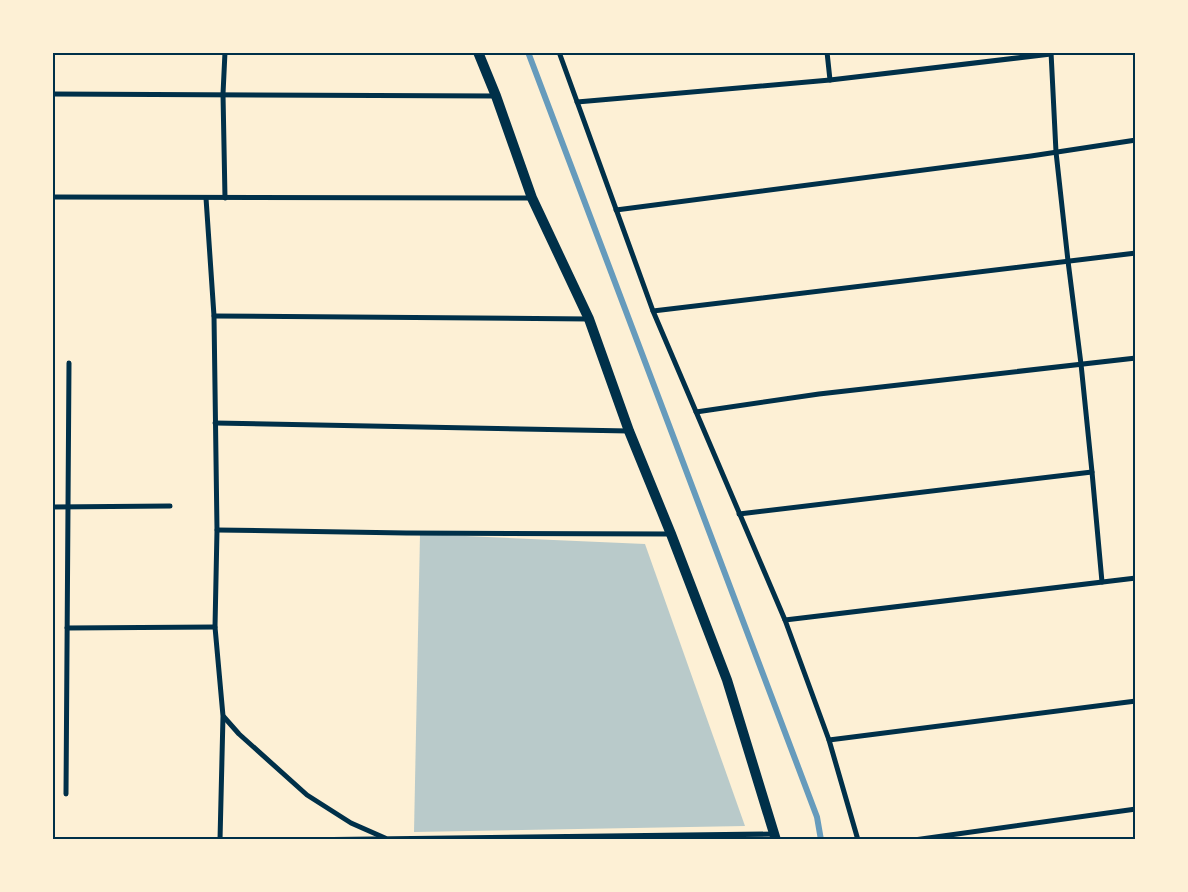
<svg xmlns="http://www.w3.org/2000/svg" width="1188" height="892" font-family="'Varela Round',sans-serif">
<rect width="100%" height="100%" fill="#fdf0d5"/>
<polygon fill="#b9caca" points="420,534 645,544 745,826 414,832"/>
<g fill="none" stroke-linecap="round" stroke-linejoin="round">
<polyline stroke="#669bbc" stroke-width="6" points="528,52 817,817 821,840"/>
<g stroke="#003049" stroke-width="5">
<polyline points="225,52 223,94 225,198"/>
<polyline points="559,52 653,311 785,620 829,740 858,840"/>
<polyline points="827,52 830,80"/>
<polyline points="1051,52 1056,152 1068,261 1081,364 1092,472 1102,582"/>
<polyline points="52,94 496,96"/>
<polyline points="577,102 830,80 1051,54"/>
<polyline points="52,197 532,198"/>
<polyline points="206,198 214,316 217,530 215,627 223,716 220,840"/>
<polyline points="616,210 1031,156 1136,140"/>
<polyline points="653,311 1136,253"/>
<polyline points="214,316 589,319"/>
<polyline points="696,412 819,394 1136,358"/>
<polyline points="215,423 629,431"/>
<polyline points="52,507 170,506"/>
<polyline points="739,514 1092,472"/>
<polyline points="217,530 406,533 671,534"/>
<polyline points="785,620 1136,578"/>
<polyline points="67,628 215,627"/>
<polyline points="224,717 239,734 307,795 351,823 385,838"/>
<polyline points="829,740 1136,701"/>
<polyline points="66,794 69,363"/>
<polyline points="294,840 774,834"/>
<polyline points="914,840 1136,809"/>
</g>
<polyline stroke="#003049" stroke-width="10" points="478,52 496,96 532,198 589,319 629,431 671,534 727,680 776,840"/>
</g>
<rect width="1188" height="892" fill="none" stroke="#fdf0d5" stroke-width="108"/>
<rect x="54" y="54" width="1080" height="784" fill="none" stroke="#003049" stroke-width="2"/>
</svg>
